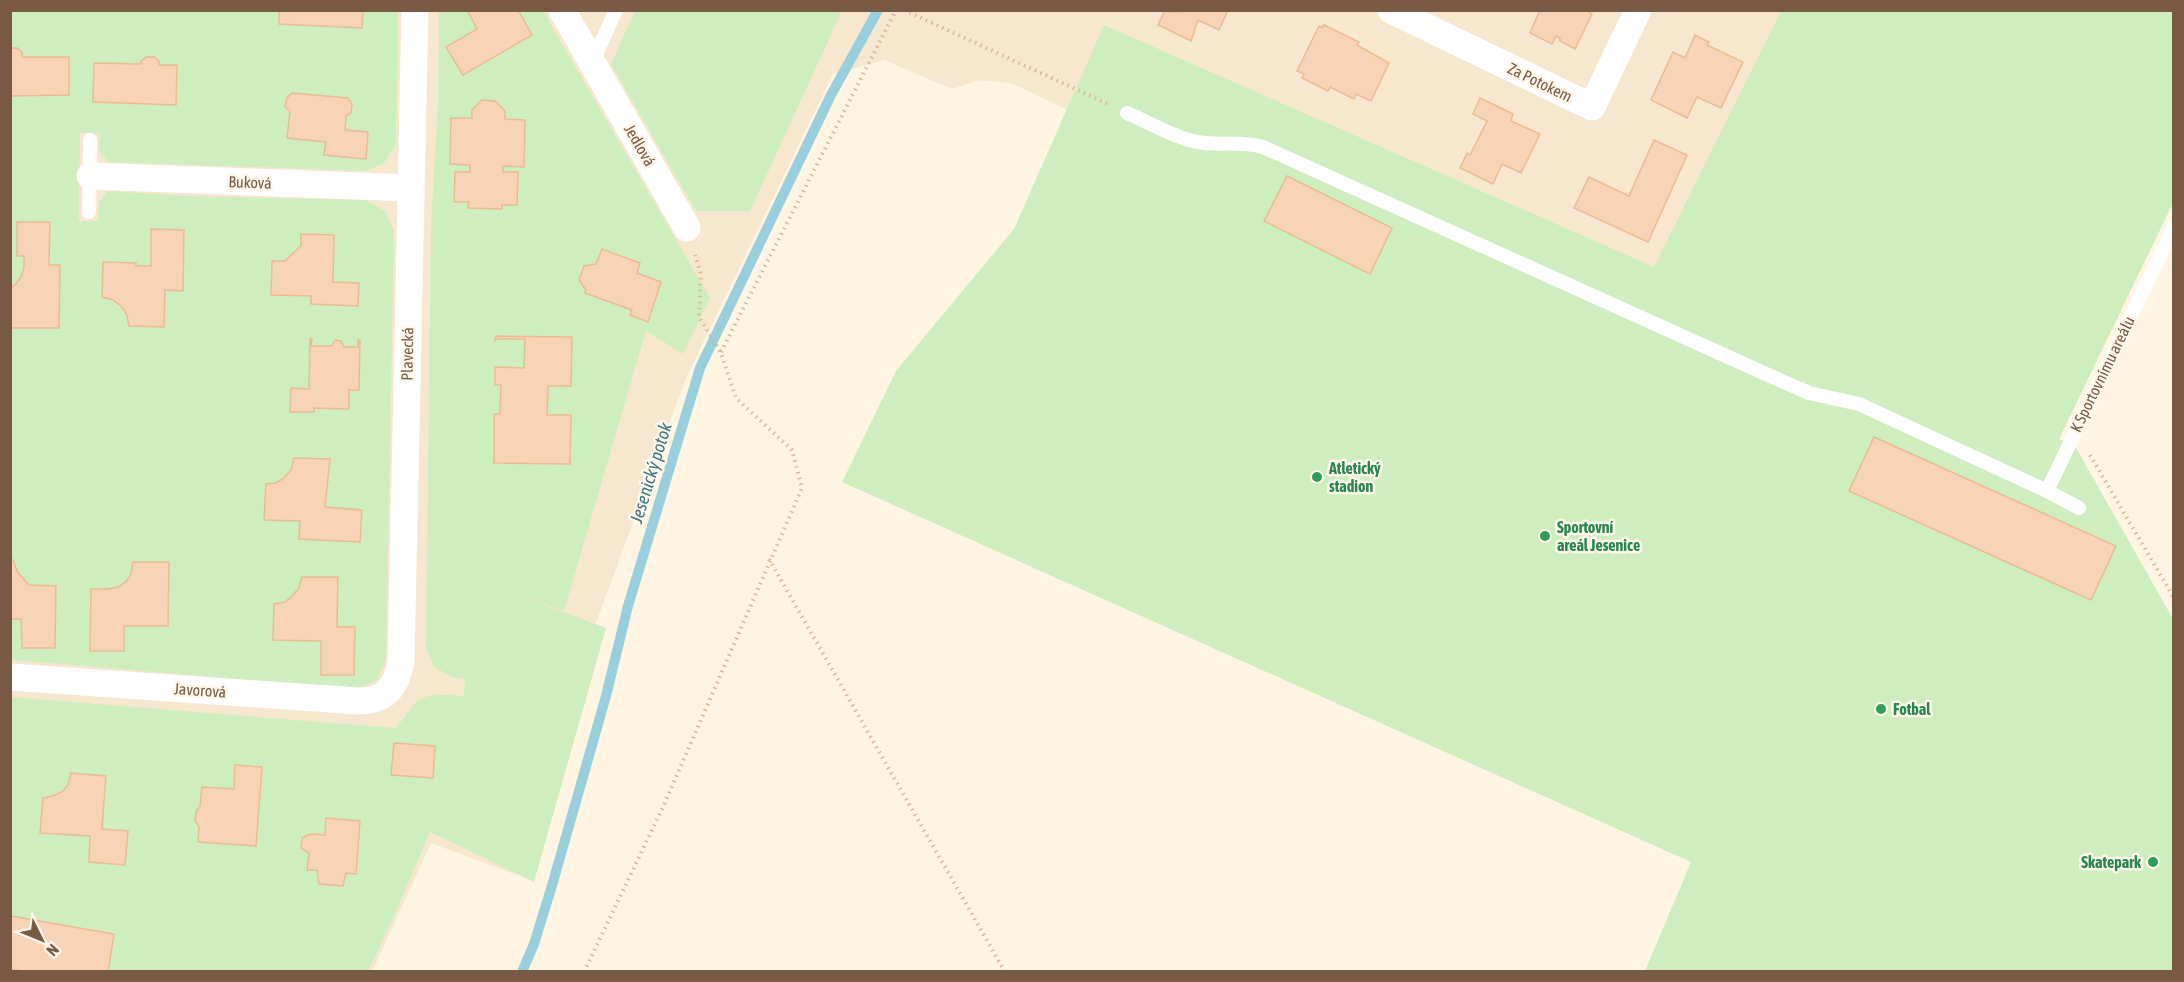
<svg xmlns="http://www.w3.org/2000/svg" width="2184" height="982" font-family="'Asap Condensed',sans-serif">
<rect width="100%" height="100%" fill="#fff5e2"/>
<polygon fill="#f7e7cf" points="10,11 1801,11 1665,281 1068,110 1011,83 980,80 952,89 884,60 833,74 686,378 589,642 517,875 431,843 372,972 11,971"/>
<g fill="#cfeebf">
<polygon points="10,11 398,11 396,145 384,163 366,171 109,162 99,152 100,133 80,133 79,221 98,221 99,202 108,191 192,196 365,200 385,211 394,230 386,661 377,680 357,689 11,660"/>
<path d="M439,11h104l167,287 -27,56 -37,-23 -82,280 -65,-23 107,40 -72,254 -104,-50 -38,89 -24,50h-357l-1,-274 385,31c8,-7 12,-15 18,-23 11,-14 36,-10 51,-9l1,-18h-11l-20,-11 -8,-20 5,-423 7,-119z"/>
<polygon points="635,11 842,11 750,211 696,211 611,64"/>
<polygon points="1781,11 2173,11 2173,203 2059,439 2075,446 2173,619 2173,972 1645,971 1691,862 842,482 896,371 1014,229 1104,25 1654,267"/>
</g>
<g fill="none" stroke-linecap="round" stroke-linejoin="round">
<polyline stroke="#99cfdd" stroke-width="10" points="522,972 534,944 553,882 606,696 628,606 700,368 831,95 878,10"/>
</g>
<g fill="#f7d4b7" stroke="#ebbb95" stroke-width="1.5">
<polygon points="279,10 363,10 362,28 279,24"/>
<polygon points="467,10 518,10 532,35 463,75 446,47 477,29"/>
<polygon points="1165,10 1169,12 1228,10 1219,30 1198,20 1191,41 1158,25"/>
<polygon points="1540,10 1585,10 1592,14 1575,49 1560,41 1560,38 1556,36 1552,44 1530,33"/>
<polygon points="1324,25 1359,42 1357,45 1389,63 1371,101 1356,94 1354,99 1330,87 1328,91 1302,78 1304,74 1297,71 1319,26 1322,28"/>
<polygon points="1695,35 1709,42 1707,45 1743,62 1721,108 1697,97 1687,118 1651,100 1673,52 1685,58"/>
<polygon points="10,48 17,48 22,52 22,57 69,57 69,95 10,96"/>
<polygon points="146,57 154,57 159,61 159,65 177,65 176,105 93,102 94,63 141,64 141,61"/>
<polygon points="292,93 348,98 352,104 351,113 346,116 345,130 368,132 366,159 324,155 326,142 287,138 290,111 285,107 287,98"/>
<polygon points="1480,98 1513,114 1511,121 1540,134 1521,173 1502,164 1493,184 1460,168 1467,153 1470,155 1487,121 1473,114"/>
<polygon points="482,100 495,101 505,111 505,119 525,120 524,167 503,166 503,172 518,172 517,205 502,205 502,209 468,208 469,202 454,202 455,172 470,172 470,165 450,164 451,118 472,118 472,110"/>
<polygon points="1654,140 1687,155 1648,242 1574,208 1589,177 1629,196"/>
<polygon points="1287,176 1392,228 1370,274 1264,221"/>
<polygon points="17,222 50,222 49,265 60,265 59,328 10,328 10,288 15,285 22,275 24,267 24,256 17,256"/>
<polygon points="151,229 184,230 183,291 165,290 164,327 129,326 127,315 121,306 113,300 102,297 103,262 136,263 136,266 151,266"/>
<polygon points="301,234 334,235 333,282 359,283 358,306 311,304 311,296 271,295 272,261 285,261 301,246"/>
<polygon points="602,249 640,263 637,273 661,282 648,322 630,315 632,310 585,293 586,290 579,280 584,266 596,264"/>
<polygon points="496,336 572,337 571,386 548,386 547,415 571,415 570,464 494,463 494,414 500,414 501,385 495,385 495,367 524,368 525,339 498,339 495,340"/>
<polygon points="310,339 312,339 311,346 332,346 335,340 341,341 344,347 358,347 358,340 360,340 359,390 349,390 349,409 314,408 314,412 290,412 291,388 309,389"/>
<polygon points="1874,437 2116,546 2091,600 1849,491"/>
<polygon points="294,458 330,459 325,507 362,510 360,542 299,539 300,521 264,520 266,484 276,483 284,478 291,470"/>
<polygon points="10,559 13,560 17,571 29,585 56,586 55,648 22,648 21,619 10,619"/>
<polygon points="133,562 169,562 168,626 124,626 124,651 90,651 91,589 108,589 118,587 126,582 131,574"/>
<polygon points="302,577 338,577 337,627 355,627 354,675 321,675 321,641 273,640 274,604 285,602 292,596 299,588"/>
<polygon points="394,743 435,746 433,778 391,775"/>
<polygon points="235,765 262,767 256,846 198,842 199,827 195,821 196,812 200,806 202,787 234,789"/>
<polygon points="71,773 106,776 102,829 128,831 125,865 89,862 90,836 40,833 43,798 53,796 63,791 68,785"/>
<polygon points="326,818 360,821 356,874 346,873 343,886 319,884 317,870 307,870 309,853 301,848 302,838 310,834 325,835"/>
<polygon points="11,916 114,934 108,972 31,972 10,969"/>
</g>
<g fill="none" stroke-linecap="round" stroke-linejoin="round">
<g stroke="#dcb79a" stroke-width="4" stroke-dasharray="1.5 4.5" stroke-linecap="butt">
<polyline points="904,10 1108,104"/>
<polyline points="721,352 896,10"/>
<polyline points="2090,455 2174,598"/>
<polyline points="769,559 1005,972"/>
<polyline points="584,972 663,807 802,488 792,450 736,398 721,353 699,317 701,274 695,255"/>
</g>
<g stroke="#fff" stroke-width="14">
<polyline points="592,63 616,10"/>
<path d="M1127,113c21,9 44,23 66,28 23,6 44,-1 70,6l503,227 43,19 50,11 188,87"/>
<polyline points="89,212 90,140"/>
<polyline points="2079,508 2047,491 2174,226"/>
</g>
<g stroke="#fff" stroke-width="27">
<polyline points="562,10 687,228"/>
<polyline points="1391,10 1592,107 1638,10"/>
<polyline points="90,176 411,188"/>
<path d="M10,677l348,24c27,0 37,-12 43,-38l14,-653"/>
</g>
</g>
<g fill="#2e9e5b" stroke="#fff8ea" stroke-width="2">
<circle cx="1317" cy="477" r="6"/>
<circle cx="1545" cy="536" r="6"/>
<circle cx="1881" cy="709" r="6"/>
<circle cx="2153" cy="862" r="6"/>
</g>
<g text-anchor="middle" stroke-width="5" stroke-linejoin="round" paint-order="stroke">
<g font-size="16" fill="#795b45" stroke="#fff8ea">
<text transform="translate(1540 82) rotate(26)" y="6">Za Potokem</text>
<text transform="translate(640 145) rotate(60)" y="6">Jedlová</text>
<text transform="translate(250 182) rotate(2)" y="6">Buková</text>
<text transform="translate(407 354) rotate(-89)" y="6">Plavecká</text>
<text transform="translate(2102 374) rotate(-64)" y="6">K Sportovnímu areálu</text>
<text transform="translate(200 690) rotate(4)" y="6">Javorová</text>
</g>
<g font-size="16" font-weight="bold" fill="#27864d" stroke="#fff8ea" text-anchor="start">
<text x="1329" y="474">Atletický<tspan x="1329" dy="18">stadion</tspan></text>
<text x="1557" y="533">Sportovní<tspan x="1557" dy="18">areál Jesenice</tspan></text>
<text x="1893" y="715">Fotbal</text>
<text x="2141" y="868" text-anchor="end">Skatepark</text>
</g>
<g font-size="18" font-style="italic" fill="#3a7787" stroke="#fff8ea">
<text transform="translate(651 473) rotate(-73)" y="6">Jesenický potok</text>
</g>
</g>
<rect width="2184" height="982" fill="none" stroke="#795b45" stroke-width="24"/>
<g transform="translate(42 940) rotate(133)" stroke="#fff8ea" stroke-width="4.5" paint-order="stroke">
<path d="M0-4.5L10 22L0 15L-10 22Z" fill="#795b45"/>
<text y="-9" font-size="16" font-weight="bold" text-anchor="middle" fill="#795b45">N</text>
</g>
</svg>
